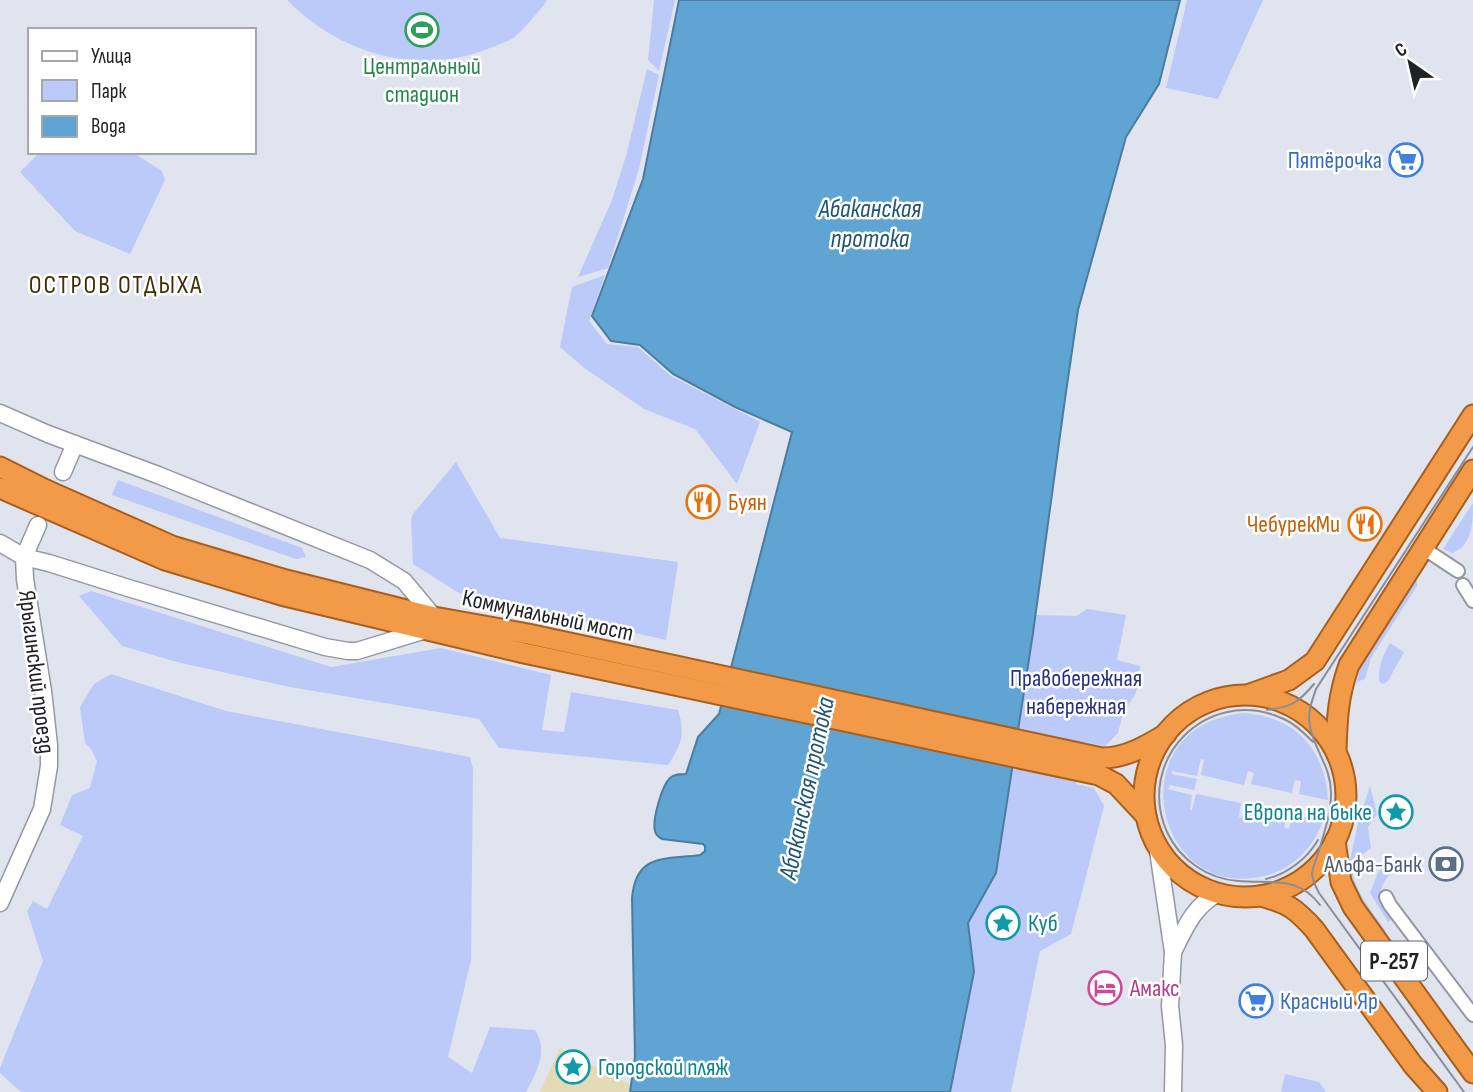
<svg xmlns="http://www.w3.org/2000/svg" width="1473" height="1092" font-family="'Sofia Sans Condensed',sans-serif">
<rect width="100%" height="100%" fill="#e0e4ee"/>
<g fill="#bbcaf8">
<path d="M287,0h260l-3,5c-9,10 -22,28 -34,35 -6,3 -13,5 -20,8 -72,29 -150,6 -203,-48z"/>
<polygon points="654,0 675,0 659,71 648,60"/>
<polygon points="1187,0 1263,0 1218,99 1166,88"/>
<polygon points="647,69 659,75 639,169 608,268 578,277 612,200 626,156"/>
<polygon points="40,152 132,152 162,171 165,180 130,254 75,231 20,172"/>
<polygon points="605,275 589,321 607,344 638,347 671,376 760,422 737,484 695,429 644,409 583,367 560,347 572,287"/>
<polygon points="456,462 500,538 678,562 666,640 573,619 523,610 459,593 413,564 411,519 413,514"/>
<polygon points="118,480 302,548 306,557 296,559 112,495"/>
<path d="M1473,503c0,19 0,42 -21,50l-9,-4z"/>
<polygon points="1415,580 1417,581 1417,586 1371,658 1365,679 1359,681 1356,685 1361,662"/>
<path d="M91,591l240,76 110,-19 110,27 -9,55 22,2 7,-40 107,18c8,24 3,35 -10,55l-169,-17 -20,-29 -189,-32 -113,-25 -55,-16 -43,-50z"/>
<polygon points="1087,609 1126,615 1117,660 1140,666 1138,685 1135,695 1123,713 1118,733 1105,746 1084,742 1076,784 1094,788 1104,806 1071,934 1040,951 1011,1092 950,1092 974,972 968,923 996,873 1036,615 1077,616"/>
<path d="M1390,643l14,9 -16,29 -3,2 -3,1 -3,-3c-1,-15 4,-26 11,-38z"/>
<path d="M111,674l115,37 244,46 3,11 -2,192 -23,97 24,16 18,-46 45,3c14,21 1,43 -9,62h-505l-21,-19v-5l43,-107 -16,-50 6,-10 14,8 36,-73 -23,-11 12,-30 18,-7 7,-27 -6,-12 -6,-6 -5,-36 14,-23z"/>
<path d="M1244,713c52,4 81,36 84,87l-29,-6 2,-13 -6,-1 -3,13 -41,-9 3,-11 -6,-2 -4,14 -43,-10 3,-15 -3,-1 -4,17 -25,-5v3l25,5 -3,11 -24,-5 -2,4 24,6 -2,15h2l4,-16 45,9 -2,14h3l3,-12 42,9 -3,14 5,1 4,-15 30,7c-9,25 -28,46 -55,54 -113,32 -154,-149 -24,-162z"/>
<path d="M1370,786l7,28 -9,13 3,21c-7,5 -16,12 -18,22 -2,17 23,46 32,60l-1,4 -36,-52 1,-17 9,-42z"/>
<path d="M1390,860l4,11c-9,7 -12,14 -15,25l13,23 -4,3 -18,-29 8,-21z"/>
<polygon points="1285,1074 1319,1082 1326,1092 1281,1092"/>
</g>
<polygon fill="#e4dab5" points="560,1048 631,1085 630,1092 540,1092"/>
<path fill="#5fa4d2" stroke="#4c7d9e" stroke-width="2" d="M679,0h501l-21,84 -33,53 -48,173 -13,89 -32,234 -37,240 -28,50 6,49 -24,120h-320l5,-35 -3,-159c4,-45 32,-38 68,-43l5,-4v-5l-2,-2 -41,-5c-4,-3 -6,-3 -7,-8 -3,-11 7,-46 15,-53 4,-4 10,-4 16,-4l12,-37 21,-23 73,-282 -57,-25 -62,-33 -33,-29 -29,-4 -19,-25 51,-137z"/>
<g fill="none" stroke-linecap="round" stroke-linejoin="round">
<defs>
<g id="minor">
<polyline points="1423,548 1458,571"/>
<polyline points="1463,585 1473,601"/>
<polyline points="1386,897 1390,905 1473,1015"/>
</g>
<g id="secondary">
<polyline points="0,413 48,434 158,475 370,560 404,581 434,617"/>
<polyline points="63,472 75,444"/>
<polyline points="0,543 24,557 49,563 125,587 325,647 348,651 357,651 429,629"/>
<polyline points="1157,844 1173,952 1170,1006 1174,1045 1173,1092"/>
<polyline points="0,903 42,809 49,766 49,745 43,691 25,579 24,557 38,525"/>
<path d="M1173,952c12,-24 21,-47 46,-59"/>
</g>
<g id="trunk">
<path d="M0,467l46,23 126,56 114,34 148,37 94,17 574,124c24,0 44,-12 64,-24"/>
<polyline points="0,488 165,560 281,595 524,653 1099,775 1116,784 1146,816"/>
<polyline points="1250,694 1289,680 1315,661 1473,415"/>
<circle cx="1245" cy="796" r="101"/>
<path d="M1336,751c1,-33 2,-55 13,-86l124,-195"/>
<polyline points="1335,841 1341,882 1353,907 1473,1073"/>
<path d="M1261,896c28,8 34,12 53,33l99,136 24,27"/>
</g>
</defs>
<use href="#minor" stroke="#9598a2" stroke-width="16"/>
<use href="#secondary" stroke="#9598a2" stroke-width="19"/>
<use href="#trunk" stroke="#a85f1e" stroke-width="23"/>
<use href="#minor" stroke="#fff" stroke-width="12"/>
<use href="#secondary" stroke="#fff" stroke-width="16"/>
<use href="#trunk" stroke="#f39a48" stroke-width="19"/>
<g stroke="#8a8d94" stroke-width="2">
<path d="M1267,710c24,-3 31,-7 47,-26"/>
<path d="M1313,742c-10,-10 -20,-20 -34,-25 -73,-30 -144,43 -112,115 13,28 41,47 71,49 32,3 60,-6 82,24"/>
<path d="M1266,879c21,-5 41,-20 52,-39"/>
<path d="M1464,1092l-145,-199c-3,-6 -7,-13 -7,-20 1,-6 3,-11 5,-16 6,-21 14,-42 14,-64 0,-27 -17,-43 -21,-67 -3,-13 2,-25 6,-37l157,-242"/>
</g>
</g>
<defs>
<symbol id="stadium-ring" viewBox="-11 -11 22 22"><circle r="9.5" fill="#fff" stroke="#2e9e5b" stroke-width="1.5"/><path d="M0-5a6.5 5 0 1 0 0 10a6.5 5 0 1 0 0-10ZM-3.5-1.8h7v3.6h-7Z" fill="#2e9e5b"/></symbol>
<symbol id="supermarket-ring" viewBox="-11 -11 22 22"><circle r="9.5" fill="#fff" stroke="#3f7fe0" stroke-width="1.5"/><path d="M-6-5.5h2.5l.6 2H6L4.5 2H-2.5L-4.4-4H-6ZM-1.5 3.2a1.3 1.3 0 1 0 .1 0ZM3 3.2a1.3 1.3 0 1 0 .1 0Z" fill="#3f7fe0"/></symbol>
<symbol id="restaurant-ring" viewBox="-11 -11 22 22"><circle r="9.5" fill="#fff" stroke="#e8710a" stroke-width="1.5"/><path d="M-5-6h1v4h1v-4h1v4h1v-4h1v5L-1.5 .5V6h-2V.5L-5-1ZM5-6V6H3V1.5H1.5Q1.5-4 5-6Z" fill="#e8710a"/></symbol>
<symbol id="sight-ring" viewBox="-11 -11 22 22"><circle r="9.5" fill="#fff" stroke="#0f9aa8" stroke-width="1.5"/><path d="M0-6L1.8-2.2L6-1.7L2.9 1.2L3.7 5.4L0 3.3L-3.7 5.4L-2.9 1.2L-6-1.7L-1.8-2.2Z" fill="#0f9aa8"/></symbol>
<symbol id="bank-ring" viewBox="-11 -11 22 22"><circle r="9.5" fill="#fff" stroke="#5c6f8a" stroke-width="1.5"/><path d="M-6-4H6V4H-6ZM0-2.3a2.3 2.3 0 1 0 0 4.6a2.3 2.3 0 1 0 0-4.6Z" fill="#5c6f8a"/></symbol>
<symbol id="hotel-ring" viewBox="-11 -11 22 22"><circle r="9.5" fill="#fff" stroke="#d1479c" stroke-width="1.5"/><path d="M-6-4.5h1.5V1H6V5H4.5V3h-9V5H-6ZM-4 0a1.8 1.8 0 1 1 3.6 0ZM.5 0V-2.5h3Q6-2.5 6 0Z" fill="#d1479c"/></symbol>
</defs>
<g fill-rule="evenodd">
<use href="#stadium-ring" x="403" y="11" width="38" height="38"/>
<use href="#supermarket-ring" x="1387" y="141" width="38" height="38"/>
<use href="#restaurant-ring" x="684" y="483" width="38" height="38"/>
<use href="#restaurant-ring" x="1346" y="505" width="38" height="38"/>
<use href="#sight-ring" x="1377" y="793" width="38" height="38"/>
<use href="#bank-ring" x="1427" y="845" width="38" height="38"/>
<use href="#sight-ring" x="984" y="904" width="38" height="38"/>
<use href="#hotel-ring" x="1086" y="969" width="38" height="38"/>
<use href="#supermarket-ring" x="1237" y="982" width="38" height="38"/>
<use href="#sight-ring" x="554" y="1048" width="38" height="38"/>
</g>
<g text-anchor="middle" stroke-width="5" stroke-linejoin="round" paint-order="stroke">
<rect fill="#fff" stroke="#646467" stroke-width="2" x="1361" y="941.5" width="66" height="39" rx="5"/>
<g font-size="23" font-weight="bold" fill="#212226">
<text x="1394" y="969">Р-257</text>
</g>
<g font-size="24" fill="#27864d" stroke="#fff">
<text x="422" y="74">Центральный<tspan x="422" dy="28">стадион</tspan></text>
</g>
<g font-size="24" fill="#366cbe" stroke="#fff" text-anchor="end">
<text x="1382" y="168">Пятёрочка</text>
<text x="1280" y="1009" text-anchor="start">Красный Яр</text>
</g>
<g font-size="24" fill="#c56008" stroke="#fff" text-anchor="start">
<text x="728" y="510">Буян</text>
<text x="1340" y="532" text-anchor="end">ЧебурекМи</text>
</g>
<g font-size="24" fill="#212226" stroke="#fff">
<text transform="translate(548 615) rotate(12)" y="8">Коммунальный мост</text>
<text transform="translate(37 672) rotate(83)" y="8">Ярыгинский проезд</text>
</g>
<g font-size="24" fill="#26327e" stroke="#fff">
<text x="1076" y="686">Правобережная<tspan x="1076" dy="28">набережная</tspan></text>
</g>
<g font-size="24" fill="#0d838f" stroke="#fff" text-anchor="start">
<text x="1372" y="820" text-anchor="end">Европа на быке</text>
<text x="1028" y="931">Куб</text>
<text x="598" y="1075">Городской пляж</text>
</g>
<g font-size="24" fill="#4e5e75" stroke="#fff" text-anchor="end">
<text x="1422" y="872">Альфа-Банк</text>
</g>
<g font-size="24" fill="#b23c85" stroke="#fff" text-anchor="start">
<text x="1130" y="996">Амакс</text>
</g>
<g font-size="26" font-style="italic" fill="#205575" stroke="#fff">
<text x="870" y="217">Абаканская<tspan x="870" dy="30">протока</tspan></text>
<text transform="translate(806 788) rotate(-78)" y="9">Абаканская протока</text>
</g>
<g font-size="26" letter-spacing="2" fill="#3e3106" stroke="#fff">
<text x="116" y="293">ОСТРОВ ОТДЫХА</text>
</g>
</g>
<rect x="28" y="28" width="228" height="126" fill="#ffffff" stroke="#a6a7a8" stroke-width="2"/>
<rect x="42" y="51" width="35" height="10" fill="#ffffff" stroke="#a6a7a8" stroke-width="2"/>
<text x="91" y="63" font-size="21" fill="#212226">Улица</text>
<rect x="42" y="80" width="35" height="21" fill="#bbcaf8" stroke="#a6a7a8" stroke-width="2"/>
<text x="91" y="98" font-size="21" fill="#212226">Парк</text>
<rect x="42" y="116" width="35" height="21" fill="#5fa4d2" stroke="#a6a7a8" stroke-width="2"/>
<text x="91" y="133" font-size="21" fill="#212226">Вода</text>
<g transform="translate(1410 63) rotate(326)" stroke="#ffffff" stroke-width="5" paint-order="stroke">
<path d="M0-5L12 26L0 18L-12 26Z" fill="#212226"/>
<text y="-10" font-size="19" font-weight="bold" text-anchor="middle" fill="#212226">С</text>
</g>
</svg>
